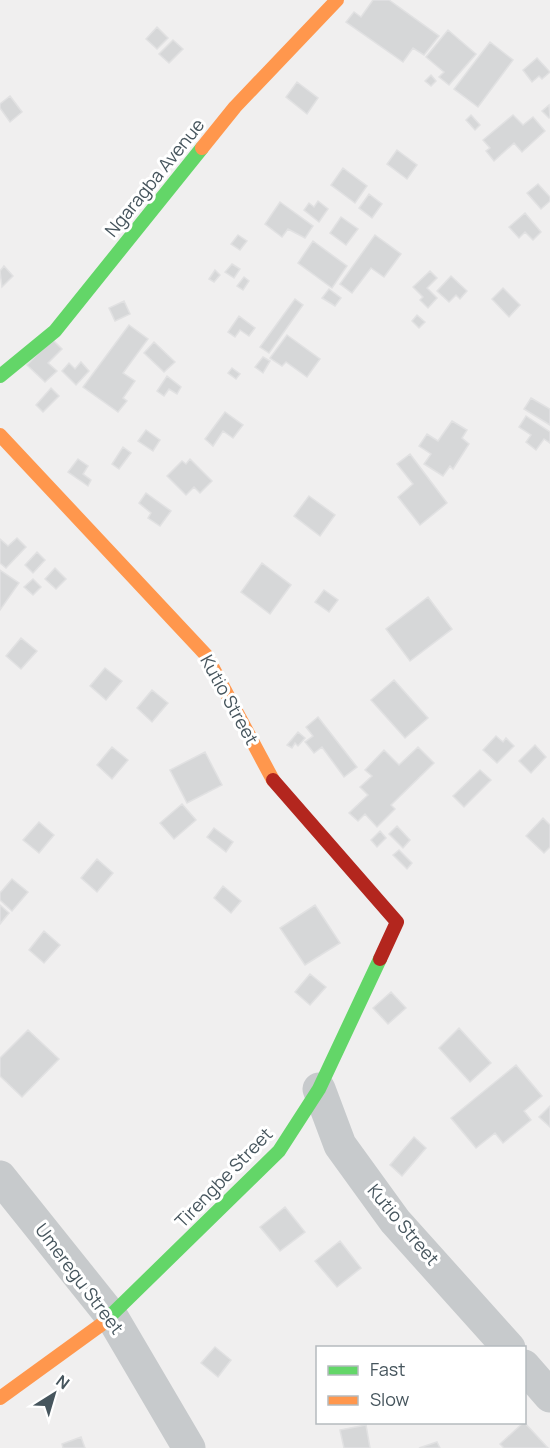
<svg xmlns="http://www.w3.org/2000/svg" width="550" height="1448" font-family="Manrope,sans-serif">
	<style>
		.building { fill: #d6d7d8; stroke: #e1e1e2; stroke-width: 1.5 }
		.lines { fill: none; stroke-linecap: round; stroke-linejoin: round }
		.street { stroke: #c7cacc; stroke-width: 33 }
		.fast { stroke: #63d668; stroke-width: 14 }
		.slow { stroke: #ff974d; stroke-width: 14 }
		.jam { stroke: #b3261e; stroke-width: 14 }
		.labels { text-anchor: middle; stroke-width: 6; stroke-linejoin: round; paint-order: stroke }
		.street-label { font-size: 18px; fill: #46555d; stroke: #fff }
	</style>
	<rect width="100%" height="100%" fill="#f0efef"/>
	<path class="building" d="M373,0H389L439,36L424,55L413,48L403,62L346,22L354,12L361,17Z
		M157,27L168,38L157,49L146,39Z
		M448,30L476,54L449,85L439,77L444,72L426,57Z
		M173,40L183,49L169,63L159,54Z
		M490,42L513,60L478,107L454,89Z
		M537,58L550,72L542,79L539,76L532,82L523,70Z
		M431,75L436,81L431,86L425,81Z
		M297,82L318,98L307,114L286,97Z
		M10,96L22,112L10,122L0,108V104Z
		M549,105L550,117L549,118L542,111Z
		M471,115L480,125L475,130L466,120Z
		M513,115L523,125L533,117L545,131L522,152L514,143L494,161L486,151L490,148L483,140Z
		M397,150L417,165L407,179L387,164Z
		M343,168L367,186L355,203L331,185Z
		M538,184L550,197V201L541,209L527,193Z
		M369,194L382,204L372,218L359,208Z
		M318,201L328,209L319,222L304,210L309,203L314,207Z
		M280,202L313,226L305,238L288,229L282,237L265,224Z
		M525,213L541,232L533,240L525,232L519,238L509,227Z
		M341,217L358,229L346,245L330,233Z
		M238,235L247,241L240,250L231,244Z
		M375,235L401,254L384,277L371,268L352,293L340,284Z
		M313,241L347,266L332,288L298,263Z
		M232,264L240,269L234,278L225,272Z
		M4,266L13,276L2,287L0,271Z
		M215,270L220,275L214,282L209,279Z
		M430,271L437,278L427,288L437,298L428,308L420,300L423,297L413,287Z
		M451,276L467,291L460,299L456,295L449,302L437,291Z
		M244,277L249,281L243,290L237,286Z
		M503,288L520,305L509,317L492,299Z
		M329,289L341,298L335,306L322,298Z
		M295,299L303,305L269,353L260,347Z
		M124,301L130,314L115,321L109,308Z
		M417,315L425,322L419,328L412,321Z
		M239,316L255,328L249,336L240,330L235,337L228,332Z
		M129,325L148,339L123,373L135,381L123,398L127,401L118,412L83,387Z
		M287,335L320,359L307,377L286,362L282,366L270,358Z
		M52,339L62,349L48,363L57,371L45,382L27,365Z
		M154,342L175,362L164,372L144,353Z
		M263,357L270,361L263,373L255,367Z
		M81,362L89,371L76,385L62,371L69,363L75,369Z
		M232,368L240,374L236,379L228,373Z
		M167,376L181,387L177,394L169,389L164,396L157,391Z
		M51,388L59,396L43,412L36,405Z
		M531,398L550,409V425L524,409Z
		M225,412L243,425L233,438L223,431L213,446L205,439Z
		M526,416L550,432V443L544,439L536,450L526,442L531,435L519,427Z
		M452,421L467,430L462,438L469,444L453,469L450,466L443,476L424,464L431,454L419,446L427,434L438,441Z
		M146,430L160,440L153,451L138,441Z
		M123,447L131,453L119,469L112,464Z
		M410,454L447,503L420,525L398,497L413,484L397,464Z
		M78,459L88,466L83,474L91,480L88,486L68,472Z
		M190,459L212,481L200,493L194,487L186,495L167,476L182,461L186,464Z
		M146,493L171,511L160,526L148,518L151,513L139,503Z
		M309,496L335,515L320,536L294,516Z
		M17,538L26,547L6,568L0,563V539L8,546Z
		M37,552L45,560L33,573L25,565Z
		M262,563L291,585L270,614L241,592Z
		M55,568L66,579L56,589L45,579Z
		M0,570L19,583L0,610Z
		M33,579L41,587L33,595L24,587Z
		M324,590L338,600L329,612L315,602Z
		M428,597L452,629L410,661L386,629Z
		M21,638L37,651L21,669L6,656Z
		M105,668L122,681L106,700L90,686Z
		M394,680L428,718L405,738L371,700Z
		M152,690L168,703L152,722L137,708Z
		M318,717L357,767L344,777L322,747L314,753L305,742L313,736L306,727Z
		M298,732L305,738L298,746L295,743L292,748L287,745Z
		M496,736L503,742L506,738L514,746L497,763L483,750Z
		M535,745L546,757L531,773L519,761Z
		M112,747L128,760L112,779L97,765Z
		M418,747L434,763L391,805L395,809L377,827L365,814L358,821L349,813L368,795L360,787L372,776L365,770L384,750L399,765Z
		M205,752L222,785L187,803L170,770Z
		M480,770L491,780L464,807L453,796Z
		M182,804L196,820L174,839L160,823Z
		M543,818L550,825V847L544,853L526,836Z
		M39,822L54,835L39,853L23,840Z
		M397,826L410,840L403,848L389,834Z
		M214,828L233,842L226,852L207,837Z
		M380,831L386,838L377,847L371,840Z
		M399,850L412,863L407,869L393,855Z
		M97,859L113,873L97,892L81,878Z
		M12,879L28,892L12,911L0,900V893Z
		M223,886L241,901L231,913L214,898Z
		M0,905L9,913L0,924Z
		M315,905L340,943L305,965L280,928Z
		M44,931L60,945L44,963L29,950Z
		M310,974L326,987L310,1005L295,992Z
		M391,992L406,1008L388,1024L373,1008Z
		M459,1028L491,1063L470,1082L439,1048Z
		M28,1030L59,1059L22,1097L0,1076V1058Z
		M516,1065L542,1096L524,1111L531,1120L503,1143L495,1133L476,1148L451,1118Z
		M550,1106V1127L539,1117Z
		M414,1137L426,1148L402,1176L390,1165Z
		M285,1207L305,1232L280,1251L260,1227Z
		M340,1241L361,1268L337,1287L315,1261Z
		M215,1347L231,1360L218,1377L201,1363Z
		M524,1422L548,1448H504L500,1444Z
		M366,1425L370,1448H344L340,1430Z
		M81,1437L85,1448H63L62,1444Z
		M437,1442L440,1448H419Z"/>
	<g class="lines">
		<path class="street" d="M319,1089L340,1145L395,1221L509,1348
			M0,1177L112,1317L189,1448
			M524,1366L550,1396"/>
		<path class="fast" d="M0,376L55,331L202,148
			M102,1324L279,1151L319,1089L380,959"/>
		<path class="slow" d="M202,148L235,107L337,0
			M0,435L206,655L273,780
			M0,1398L102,1324"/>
		<path class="jam" d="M273,780L397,922L380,959"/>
	</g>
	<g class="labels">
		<g class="street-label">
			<text transform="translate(155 178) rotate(-51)" y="6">Ngaragba Avenue</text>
			<text transform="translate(229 700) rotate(61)" y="6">Kutio Street</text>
			<text transform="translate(224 1178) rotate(-46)" y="6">Tirengbe Street</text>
			<text transform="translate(403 1225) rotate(50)" y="6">Kutio Street</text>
			<text transform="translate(79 1279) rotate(53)" y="6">Umeregu Street</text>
		</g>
	</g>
	<rect x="316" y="1346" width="210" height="78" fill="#ffffff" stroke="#b5bbbe" stroke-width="1.5"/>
	<rect x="328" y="1366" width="30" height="9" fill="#63d668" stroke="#b5bbbe" stroke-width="1.5"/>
	<text x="370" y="1376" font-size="18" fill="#46555d">Fast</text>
	<rect x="328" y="1396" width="30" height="9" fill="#ff974d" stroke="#b5bbbe" stroke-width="1.5"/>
	<text x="370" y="1406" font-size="18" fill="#46555d">Slow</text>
	<g transform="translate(54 1394) rotate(37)" stroke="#ffffff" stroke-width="4.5" paint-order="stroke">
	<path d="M0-4.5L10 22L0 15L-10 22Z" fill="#46555d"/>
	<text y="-9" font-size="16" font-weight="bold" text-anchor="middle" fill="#46555d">N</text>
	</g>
</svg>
